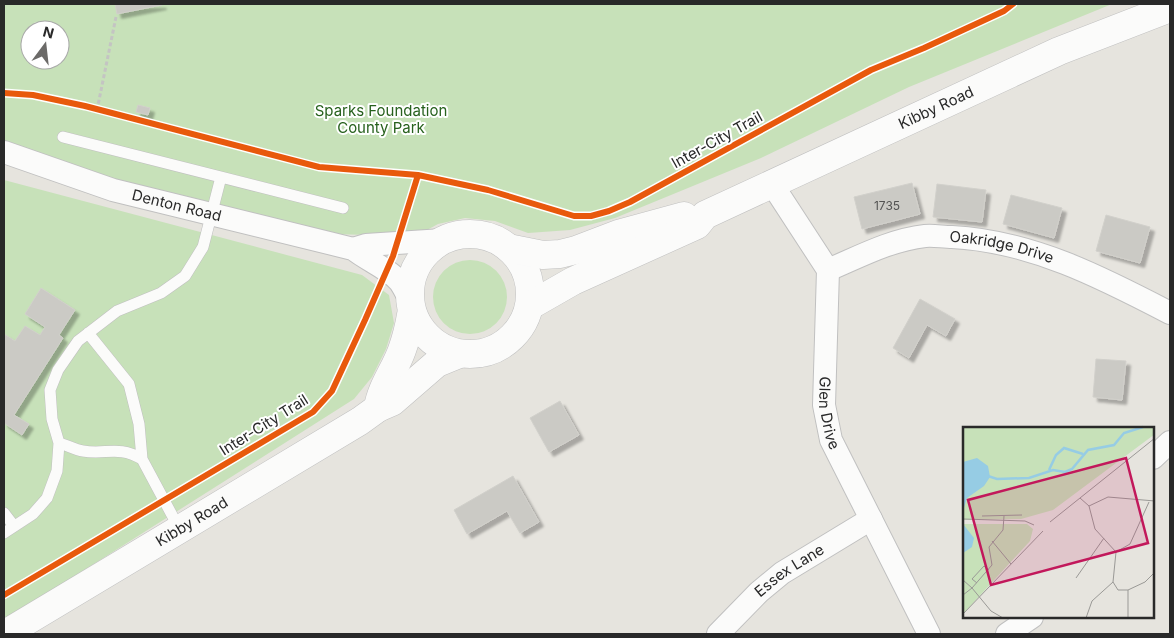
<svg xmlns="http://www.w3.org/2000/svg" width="1174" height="638" font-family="Inter,sans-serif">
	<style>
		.green { fill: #c7e1b9; fill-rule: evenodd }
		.building { fill: #cbcac5; stroke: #d1d0cb; filter: url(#shadow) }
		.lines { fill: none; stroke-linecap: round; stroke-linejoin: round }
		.service-casing { stroke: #c0c0c0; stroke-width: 12 }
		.minor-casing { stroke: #c0c0c0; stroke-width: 24 }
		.secondary-casing { stroke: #c0c0c0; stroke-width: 29 }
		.path { stroke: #c4c4c3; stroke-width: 3; stroke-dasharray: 4 2.5; stroke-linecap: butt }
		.service { stroke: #fbfbfa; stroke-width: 11 }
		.minor { stroke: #fbfbfa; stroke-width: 22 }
		.secondary { stroke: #fbfbfa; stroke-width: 28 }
		.cycleway-casing { stroke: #fff; stroke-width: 9 }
		.cycleway { stroke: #e8590c; stroke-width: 6 }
		.labels { text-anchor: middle; stroke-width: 4; stroke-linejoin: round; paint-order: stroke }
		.number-label { font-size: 12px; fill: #535352 }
		.street-label { font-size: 15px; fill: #292929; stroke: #fff }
		.park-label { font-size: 15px; fill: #27611d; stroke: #fff }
		.inset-river { fill: none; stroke: #96cce4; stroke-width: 2.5 }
		.inset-road { fill: none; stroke: #9a9996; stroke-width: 1 }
		.view { fill: #c2185b; fill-opacity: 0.15; stroke: #c2185b; stroke-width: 2.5 }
		.inset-edge { fill: none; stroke: #292929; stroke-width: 2.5 }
	</style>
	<defs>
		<filter id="shadow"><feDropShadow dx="4.5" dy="4.5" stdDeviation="1" flood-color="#0004"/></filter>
	</defs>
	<rect width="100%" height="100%" fill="#e6e4de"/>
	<path class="green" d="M4,4H1112L909,87L761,158L615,218L570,230L528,233L495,221L465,218L438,224L416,236L328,234L4,151ZM30,30H60V60H30Z
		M4,180L362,275L389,295L394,323L386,349L372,377L354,399L4,621Z
		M433 297a37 37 0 1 1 74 0a37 37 0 1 1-74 0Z"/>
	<path class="building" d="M115,4H162V5L117,14Z
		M138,105L150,108L148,115L136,112Z
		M912,183L920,214L862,229L854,197Z
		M937,184L986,190L982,222L933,217Z
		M1011,195L1062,208L1054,238L1003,224Z
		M1106,215L1150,227L1140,263L1096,251Z
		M41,288L75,310L59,335L63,338L14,415L29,424L22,435L4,423V334L15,341L25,326L40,335L45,327L25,314Z
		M920,299L955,319L946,336L927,325L909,358L893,348Z
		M1096,359L1126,361L1122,400L1093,397Z
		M560,401L579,435L549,452L530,418Z
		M513,476L539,522L520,533L507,511L467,534L454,510Z"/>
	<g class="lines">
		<g class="service-casing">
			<path id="service" d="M63,137L343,208
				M88,333L129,384L139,424L142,459L180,530
				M59,443C67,445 75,450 83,451C106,455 118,445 142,459
				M4,513L14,526
				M4,533L33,514L47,498L57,471L59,443L52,419L50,390L58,370L78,341L117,311L161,293L185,276L203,247L221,177"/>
		</g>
		<g class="minor-casing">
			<g id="minor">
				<path id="s1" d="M4,152L113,190L353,249C368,261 386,267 399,281C403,286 406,293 409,298"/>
				<path id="s2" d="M772,184L828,270L824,405L831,440L929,634"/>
				<path d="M353,249L366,245L443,240"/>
				<path id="s3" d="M828,270C859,257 890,240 925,236C933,235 943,237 952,237C1031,241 1101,277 1170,313"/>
				<path d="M1153,458L1170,442"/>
				<path id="s4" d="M718,634L759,592L782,573L871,519"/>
				<path d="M1007,634L1032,617"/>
			</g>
		</g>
		<g class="secondary-casing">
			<g id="secondary">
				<circle cx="470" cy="294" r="60"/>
				<path d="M513,249L543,255L560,254L576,250L618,234L684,216"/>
				<path id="s5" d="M531,305L573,281L697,225L705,215L1059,51L1170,8"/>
				<path d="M378,408C381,387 395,370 402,350C406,339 409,327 411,315"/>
				<path id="s6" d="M5,634L360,421L378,408L392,402L437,363L459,354"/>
			</g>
		</g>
		<path class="path" d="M97,110L116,17"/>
		<use href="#service" class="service"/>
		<use href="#minor" class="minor"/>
		<use href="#secondary" class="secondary"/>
		<g class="cycleway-casing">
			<path id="cycleway" d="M4,93L33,95L85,106L319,167L418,175L488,190L574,216H591L609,211L630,202L871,70L924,48L1004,11L1013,4
				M4,595L313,412L332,391L365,320L393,256L418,175"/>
		</g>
		<use href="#cycleway" class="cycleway"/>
	</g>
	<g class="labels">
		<g class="number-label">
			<text x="887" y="210">1735</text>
		</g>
		<g class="street-label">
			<text dy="5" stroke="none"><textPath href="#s5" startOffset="452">Kibby Road</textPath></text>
			<text transform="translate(717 140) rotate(-29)" y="5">Inter-City Trail</text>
			<text dy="5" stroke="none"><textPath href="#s1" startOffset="181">Denton Road</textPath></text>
			<text dy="5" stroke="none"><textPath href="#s3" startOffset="181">Oakridge Drive</textPath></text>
			<text dy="5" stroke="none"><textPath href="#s2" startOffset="246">Glen Drive</textPath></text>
			<text transform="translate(264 425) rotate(-32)" y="5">Inter-City Trail</text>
			<text dy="5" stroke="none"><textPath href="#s6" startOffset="218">Kibby Road</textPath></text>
			<text dy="5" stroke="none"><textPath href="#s4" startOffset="96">Essex Lane</textPath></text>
		</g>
		<g class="park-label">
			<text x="381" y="116">Sparks Foundation<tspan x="381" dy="17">County Park</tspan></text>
		</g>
	</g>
	<g transform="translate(963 427)">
		<rect width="191" height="191" fill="#e6e4de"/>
		<path d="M0,0H191L192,7L90,83L58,92L0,93ZM0,97H64L70,102L67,114L0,187Z" fill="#c7e1b9"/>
		<path d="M14,31L25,39L27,50L21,59L4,71L0,84V35ZM0,97L11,111L9,120L0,126Z" fill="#96cce4"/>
		<path class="inset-river" d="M86,43L93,28L101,21L120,27M25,49L34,52L66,51L90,43L102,45L109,42L125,23L151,18L161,6L180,0"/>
		<path class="inset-road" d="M117,71L126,79L132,102L153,125M126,79L145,70L192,74M19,89L59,88M0,92L62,94L71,98M87,95L192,11M29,114L48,137M153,125L167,117L186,75M113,151L141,111M0,153L9,161L0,168M150,155L155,163H165L182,155L192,145M14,156L9,152L21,139L26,143M165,163V191M0,187L80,104M40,191L28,184L9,161L29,138L26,120L40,103L41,89M123,191L129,174L150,155L153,125"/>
		<path class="view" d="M163,31L185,116L28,158L5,73Z"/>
		<rect width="191" height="191" class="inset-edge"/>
	</g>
	<rect width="1174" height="638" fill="none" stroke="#292929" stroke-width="10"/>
	<g transform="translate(45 45) rotate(15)"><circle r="24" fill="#ffffff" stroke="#a9a9a9"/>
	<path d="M0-4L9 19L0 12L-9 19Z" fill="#6b6a68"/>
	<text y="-8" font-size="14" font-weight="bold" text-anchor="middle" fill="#292929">N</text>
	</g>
</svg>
